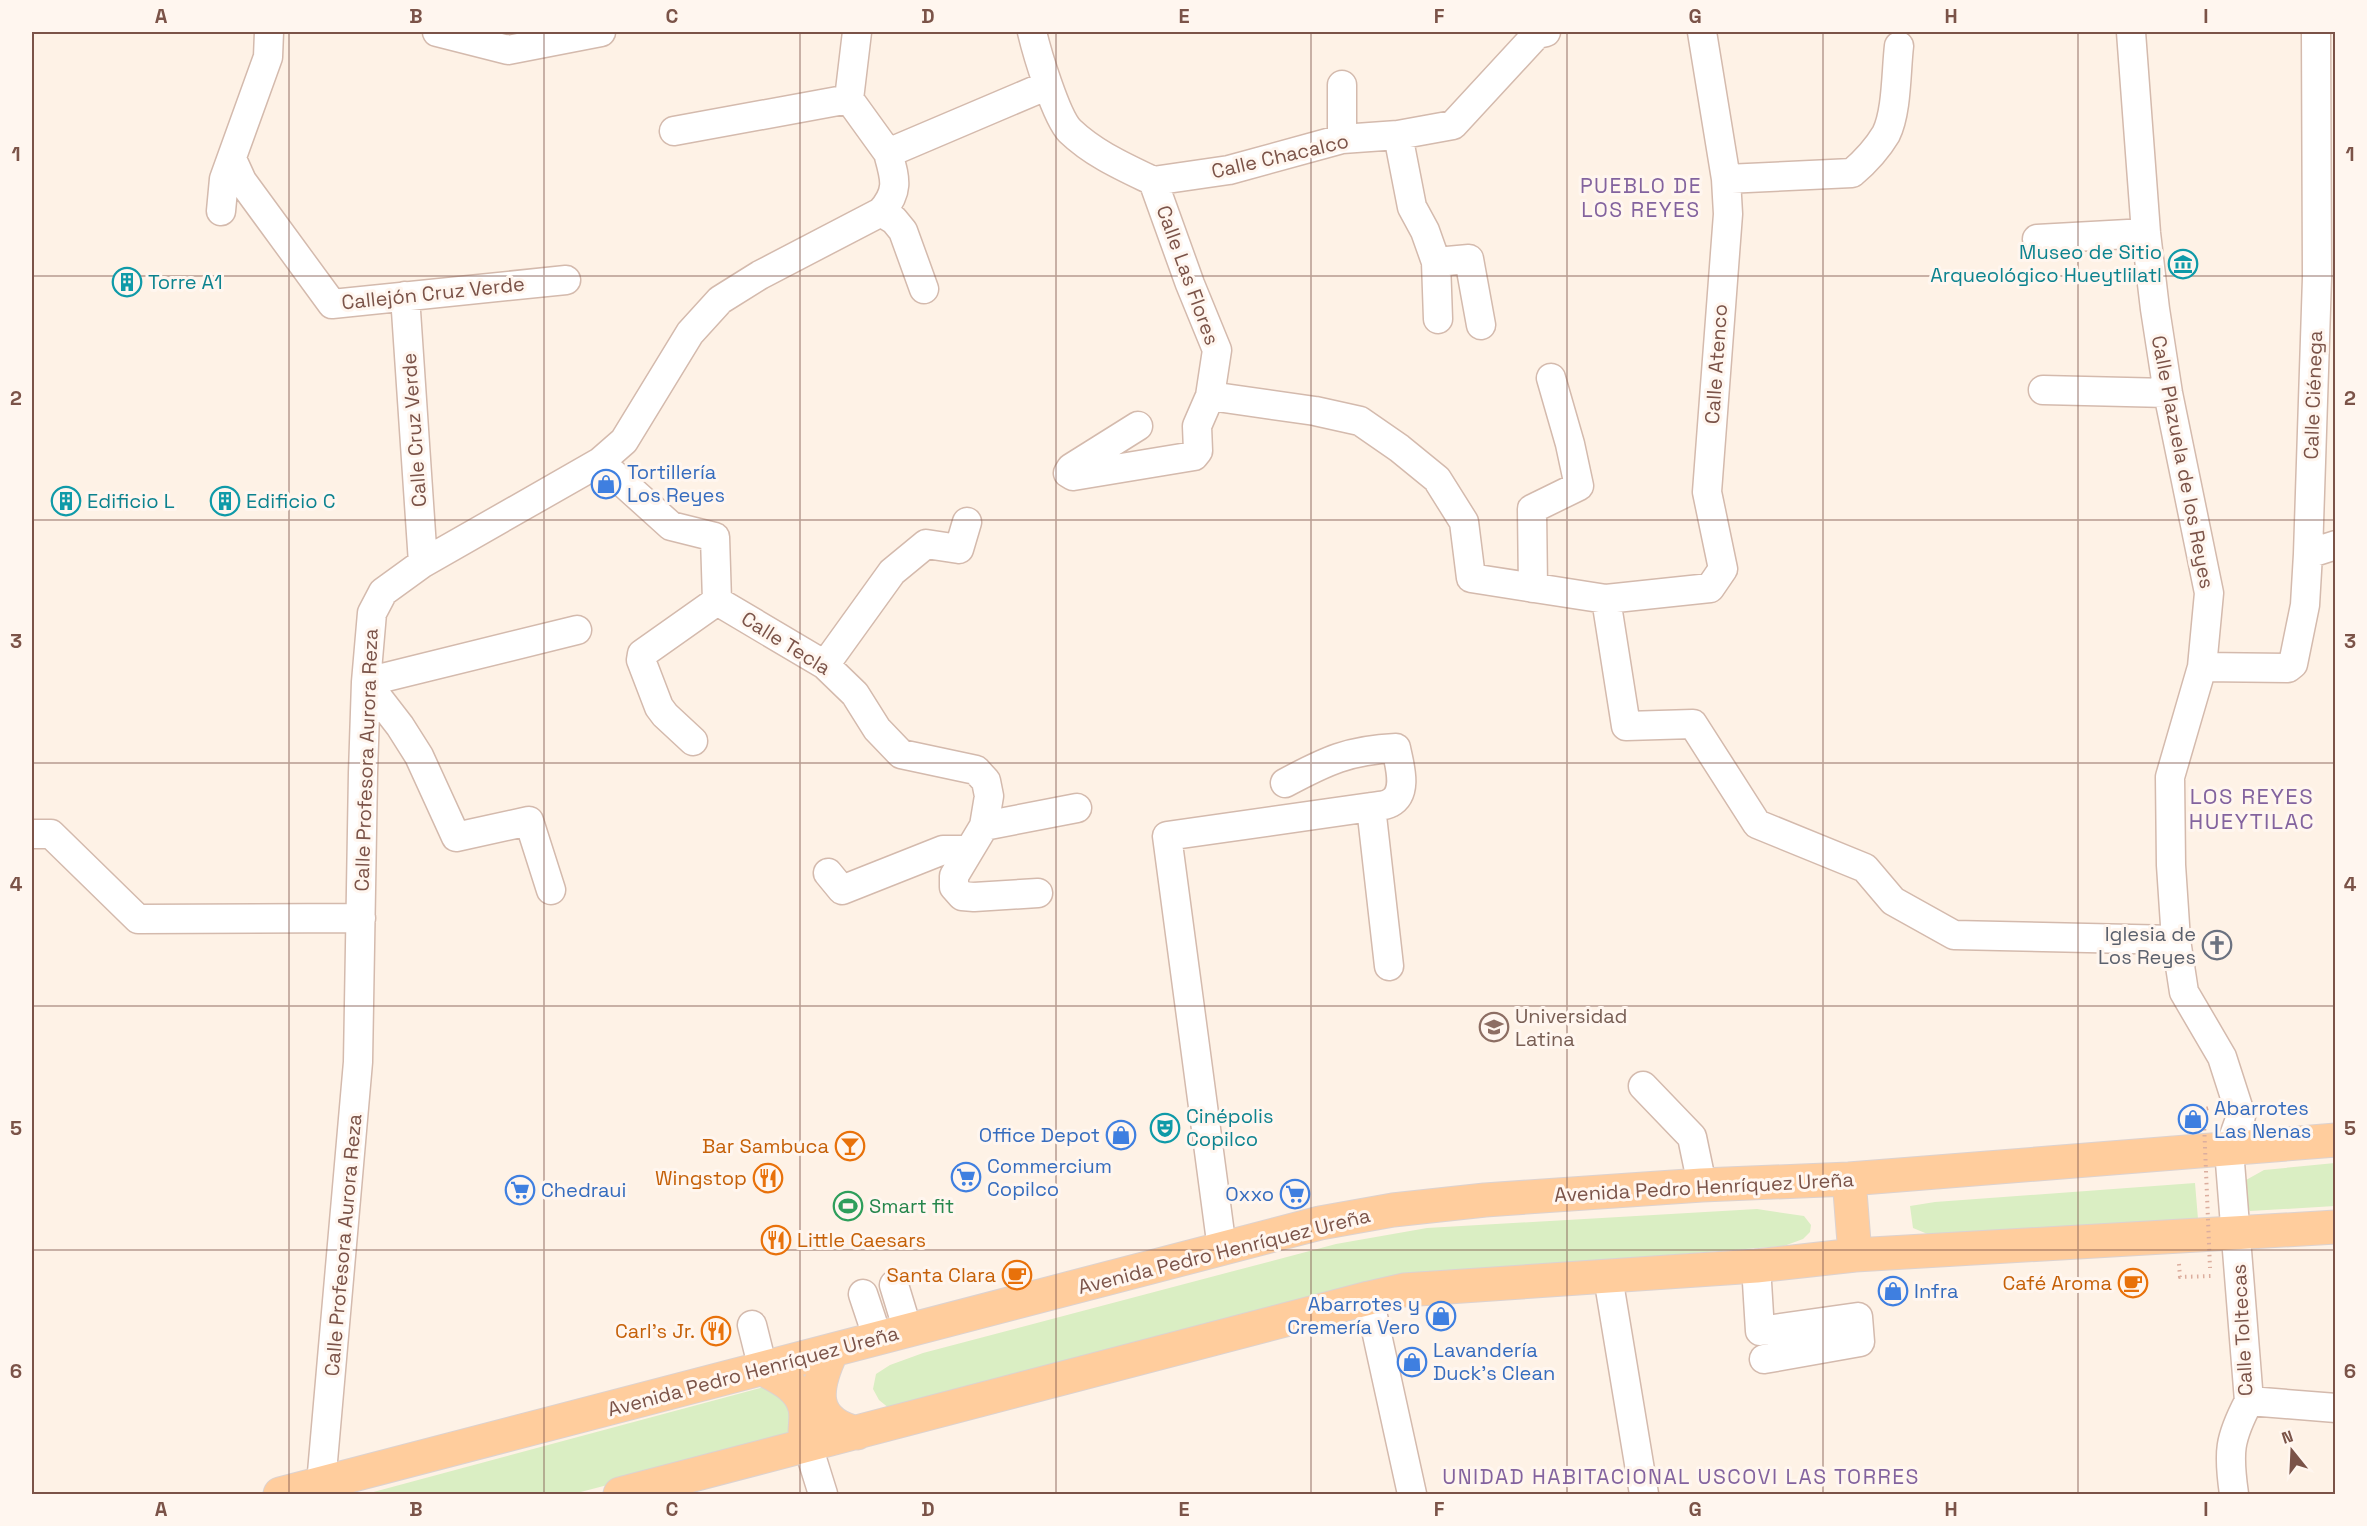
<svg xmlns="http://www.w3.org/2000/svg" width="2367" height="1526" font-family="'Space Grotesk',sans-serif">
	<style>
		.green { fill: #daeec3 }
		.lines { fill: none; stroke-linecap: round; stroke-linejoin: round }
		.minor-casing { stroke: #d4baad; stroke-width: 31 }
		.major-casing { stroke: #ddd2cf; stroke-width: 35 }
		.path { stroke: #dcae9e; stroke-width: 4; stroke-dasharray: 1.5 4.5; stroke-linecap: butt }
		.minor { stroke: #fff; stroke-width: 28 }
		.major { stroke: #ffcd9d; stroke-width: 33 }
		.path-bridge { stroke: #dcae9e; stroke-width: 4; stroke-dasharray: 1.5 4.5; stroke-linecap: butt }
		.grid { fill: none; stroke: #7b5348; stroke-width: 1.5; stroke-opacity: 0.55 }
		.labels { text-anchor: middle; stroke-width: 6; stroke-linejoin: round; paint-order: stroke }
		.street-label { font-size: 20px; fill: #7b5348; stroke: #fff6ef }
		.culture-label { font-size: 20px; fill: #0d838f; stroke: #fff6ef; text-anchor: start }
		.shop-label { font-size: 20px; fill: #366cbe; stroke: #fff6ef; text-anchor: start }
		.worship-label { font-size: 20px; fill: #5b616d; stroke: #fff6ef; text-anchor: end }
		.education-label { font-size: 20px; fill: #785e54; stroke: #fff6ef; text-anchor: start }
		.food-label { font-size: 20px; fill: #c56008; stroke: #fff6ef; text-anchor: end }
		.leisure-label { font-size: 20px; fill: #27864d; stroke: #fff6ef; text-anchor: start }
		.neighbourhood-label { font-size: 21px; letter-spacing: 1.5px; fill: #83639e; stroke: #fff6ef }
		.quarter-label { font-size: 22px; letter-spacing: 1.5px; fill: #83639e; stroke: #fff6ef }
		.neatline { fill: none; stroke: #7b5348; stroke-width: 2 }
		.grid-label { font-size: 20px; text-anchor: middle; font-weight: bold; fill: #7b5348 }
	</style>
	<rect width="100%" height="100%" fill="#fef2e6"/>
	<path class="green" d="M2335,1163V1206L2250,1211L2243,1200L2246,1180L2264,1170Z
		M2195,1183L2198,1219L1947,1242L1913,1228L1910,1206L1935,1202Z
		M1757,1209L1804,1216L1811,1225L1810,1232L1803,1239L1784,1246L1404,1276L890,1409L879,1400L873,1389L876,1374L890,1365L923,1353L1336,1244L1427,1228Z
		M768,1386L780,1388L795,1414L788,1438L573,1494H366Z"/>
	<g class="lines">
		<g class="minor-casing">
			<path id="minor" d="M437,32L508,50L601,32
				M857,32L849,99L888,153
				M1032,32C1037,53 1056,117 1070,131C1094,154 1124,167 1153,181L1190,284L1217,350L1210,396L1315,411L1360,421L1399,448L1437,479L1464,522L1471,578L1606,599L1626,726L1693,724L1757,824L1865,868L1893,901L1954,935L2176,940
				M2131,32L2146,233L2155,309L2168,393L2209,593L2202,667L2170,777L2171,865L2176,940L2184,992L2222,1057L2241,1116L2229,1150L2249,1401C2229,1439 2228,1452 2234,1494
				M1342,85V139
				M674,131L849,99
				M1398,135L1412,207L1425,231L1436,262L1438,319
				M232,159L242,181L332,304L566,280
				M1726,179L1852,173C1865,162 1877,149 1886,134C1897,112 1896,71 1899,46
				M1153,181L1229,170L1342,139L1398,135L1453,125L1537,34L1546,32
				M221,211L224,179L268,57L269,32
				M881,212L894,220L903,231L924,289
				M2037,239L2146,233
				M1436,262L1469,259L1481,325
				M405,296L423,563
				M2043,390L2168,393
				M1138,426L1071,468L1068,473L1073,476L1194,456L1198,451L1197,426L1210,396
				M600,462L671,526L715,537L717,601L825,665L855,694L877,729L901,754L976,770L986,781L989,796L984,826L954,876V887L962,896L974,897L1038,893
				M2308,554L2336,545
				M1533,588L1532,509L1579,486L1570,444L1551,378
				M1606,599L1710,588L1723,569L1707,492L1728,214L1726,179L1702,32
				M825,665L892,572L926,544L959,549L967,522
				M2202,667L2288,668L2293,664L2305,605L2308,554L2317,278L2316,32
				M693,741L665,715L659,707L641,660L642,654L717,601
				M1285,783C1326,761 1349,750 1396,748C1399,764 1409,793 1390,803C1385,806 1377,806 1371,807
				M984,826L1077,808
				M32,834H51L138,919L361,918
				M828,873L842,890L943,850H969
				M551,890L529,821L456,837L419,756L400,726L366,682L577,630
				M1643,1086L1692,1137L1702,1185
				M1222,1249L1167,836L1371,807L1389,966
				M1756,1266L1760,1331L1858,1317L1860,1342L1764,1359
				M1608,1277L1644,1494
				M894,1285L908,1331
				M863,1294L878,1339
				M1369,1298L1412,1494
				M752,1325L763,1369
				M2249,1401L2336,1408
				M808,1446L823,1494
				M321,1484L358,1062L363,773L366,682L372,613L383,592L423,563L600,462L624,441L690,333L720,300L760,275L881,212C900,191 895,178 888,153L1048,85"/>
		</g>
		<g class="major-casing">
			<path id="major" d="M1849,1179L1855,1255
				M832,1351C815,1387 808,1421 857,1433
				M763,1369C780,1378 800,1387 805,1408C807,1416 805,1425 805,1433
				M280,1494L1320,1223L1393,1210L1485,1200L1702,1185L1849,1179L2336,1140
				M620,1494L1369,1298L1404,1290L1756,1266L1855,1255L2336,1227"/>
		</g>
		<path class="path" d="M2204,1123L2202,1110L2212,1107
			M2179,1264L2180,1277L2211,1276V1274"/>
		<use href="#minor" class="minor"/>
		<use href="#major" class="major"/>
		<path class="path-bridge" d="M2204,1123L2210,1268"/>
	</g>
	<path class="grid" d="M289,32V1494M544,32V1494M800,32V1494M1056,32V1494M1311,32V1494M1567,32V1494M1823,32V1494M2078,32V1494M32,276H2336M32,520H2336M32,763H2336M32,1006H2336M32,1250H2336"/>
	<defs>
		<g id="museum-ring" transform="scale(1.5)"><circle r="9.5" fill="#fff6ef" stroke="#0f9aa8" stroke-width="1.5"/><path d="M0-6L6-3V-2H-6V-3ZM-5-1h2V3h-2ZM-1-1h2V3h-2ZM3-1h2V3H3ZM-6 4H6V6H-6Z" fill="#0f9aa8"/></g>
		<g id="building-ring" transform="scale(1.5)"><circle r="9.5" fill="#fff6ef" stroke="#0f9aa8" stroke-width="1.5"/><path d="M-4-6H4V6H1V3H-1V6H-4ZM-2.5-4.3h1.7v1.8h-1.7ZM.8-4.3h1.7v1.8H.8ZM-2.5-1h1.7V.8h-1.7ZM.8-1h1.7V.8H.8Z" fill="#0f9aa8"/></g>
		<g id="shop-ring" transform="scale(1.5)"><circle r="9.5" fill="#fff6ef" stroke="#3f7fe0" stroke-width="1.5"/><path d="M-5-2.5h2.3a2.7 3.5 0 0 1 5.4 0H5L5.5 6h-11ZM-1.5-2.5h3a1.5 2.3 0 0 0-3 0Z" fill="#3f7fe0"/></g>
		<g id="church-ring" transform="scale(1.5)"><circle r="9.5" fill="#fff6ef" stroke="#6b7280" stroke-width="1.5"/><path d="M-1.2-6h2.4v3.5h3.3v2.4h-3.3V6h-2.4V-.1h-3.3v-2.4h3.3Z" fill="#6b7280"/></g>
		<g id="university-ring" transform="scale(1.5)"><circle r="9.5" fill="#fff6ef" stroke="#8d6e63" stroke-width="1.5"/><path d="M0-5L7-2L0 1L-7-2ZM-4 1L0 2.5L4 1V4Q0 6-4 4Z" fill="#8d6e63"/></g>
		<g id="theatre-ring" transform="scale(1.5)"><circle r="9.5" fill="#fff6ef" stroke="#0f9aa8" stroke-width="1.5"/><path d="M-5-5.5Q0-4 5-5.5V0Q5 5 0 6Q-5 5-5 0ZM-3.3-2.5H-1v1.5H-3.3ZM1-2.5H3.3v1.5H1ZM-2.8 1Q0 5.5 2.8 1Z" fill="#0f9aa8"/></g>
		<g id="bar-ring" transform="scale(1.5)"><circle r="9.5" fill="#fff6ef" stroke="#e8710a" stroke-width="1.5"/><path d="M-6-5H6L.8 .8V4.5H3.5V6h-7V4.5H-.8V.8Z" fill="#e8710a"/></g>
		<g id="supermarket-ring" transform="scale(1.5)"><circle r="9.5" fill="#fff6ef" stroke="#3f7fe0" stroke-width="1.5"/><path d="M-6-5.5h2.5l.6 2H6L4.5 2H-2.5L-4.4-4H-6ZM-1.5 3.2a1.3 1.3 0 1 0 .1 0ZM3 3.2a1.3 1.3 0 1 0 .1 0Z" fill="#3f7fe0"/></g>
		<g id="restaurant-ring" transform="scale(1.5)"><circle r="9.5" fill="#fff6ef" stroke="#e8710a" stroke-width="1.5"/><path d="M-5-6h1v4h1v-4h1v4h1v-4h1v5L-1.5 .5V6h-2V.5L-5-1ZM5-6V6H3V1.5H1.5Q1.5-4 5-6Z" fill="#e8710a"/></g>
		<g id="stadium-ring" transform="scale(1.5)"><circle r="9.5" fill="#fff6ef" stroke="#2e9e5b" stroke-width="1.5"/><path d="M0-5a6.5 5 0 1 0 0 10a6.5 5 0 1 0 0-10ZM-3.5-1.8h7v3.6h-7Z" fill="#2e9e5b"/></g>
		<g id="cafe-ring" transform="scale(1.5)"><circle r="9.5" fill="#fff6ef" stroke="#e8710a" stroke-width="1.5"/><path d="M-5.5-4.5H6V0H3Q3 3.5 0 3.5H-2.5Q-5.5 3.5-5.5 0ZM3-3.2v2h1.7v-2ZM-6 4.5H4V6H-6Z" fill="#e8710a"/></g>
	</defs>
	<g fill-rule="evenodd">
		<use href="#museum-ring" x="2183" y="264"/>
		<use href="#building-ring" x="127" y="282"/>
		<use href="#shop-ring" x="606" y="484"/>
		<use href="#building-ring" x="66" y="501"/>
		<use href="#building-ring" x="225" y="501"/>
		<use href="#church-ring" x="2217" y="945"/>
		<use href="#university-ring" x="1494" y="1027"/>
		<use href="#shop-ring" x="2193" y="1119"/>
		<use href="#theatre-ring" x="1165" y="1128"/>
		<use href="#shop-ring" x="1121" y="1135"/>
		<use href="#bar-ring" x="850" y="1146"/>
		<use href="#supermarket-ring" x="966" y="1177"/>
		<use href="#restaurant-ring" x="768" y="1178"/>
		<use href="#supermarket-ring" x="520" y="1190"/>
		<use href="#supermarket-ring" x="1295" y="1194"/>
		<use href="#stadium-ring" x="848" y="1206"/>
		<use href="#restaurant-ring" x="776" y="1240"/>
		<use href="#cafe-ring" x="1017" y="1275"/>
		<use href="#cafe-ring" x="2133" y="1283"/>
		<use href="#shop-ring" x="1893" y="1291"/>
		<use href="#shop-ring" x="1441" y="1316"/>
		<use href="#restaurant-ring" x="716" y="1331"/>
		<use href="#shop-ring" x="1412" y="1362"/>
	</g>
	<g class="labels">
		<g class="street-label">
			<text transform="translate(1280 156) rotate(-13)" y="7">Calle Chacalco</text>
			<text transform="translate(1188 275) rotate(70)" y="7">Calle Las Flores</text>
			<text transform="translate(433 293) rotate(-6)" y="7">Callejón Cruz Verde</text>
			<text transform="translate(1716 364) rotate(-86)" y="7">Calle Atenco</text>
			<text transform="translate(2313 395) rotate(-88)" y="7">Calle Ciénega</text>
			<text transform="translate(414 430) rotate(-94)" y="7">Calle Cruz Verde</text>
			<text transform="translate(2183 462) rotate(79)" y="7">Calle Plazuela de los Reyes</text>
			<text transform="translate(786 643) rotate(32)" y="7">Calle Tecla</text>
			<text transform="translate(366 760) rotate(-88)" y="7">Calle Profesora Aurora Reza</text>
			<text transform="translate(1704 1187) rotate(-3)" y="7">Avenida Pedro Henríquez Ureña</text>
			<text transform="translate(343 1245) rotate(-85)" y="7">Calle Profesora Aurora Reza</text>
			<text transform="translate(1224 1251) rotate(-14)" y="7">Avenida Pedro Henríquez Ureña</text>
			<text transform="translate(2242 1330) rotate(-93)" y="7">Calle Toltecas</text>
			<text transform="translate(753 1371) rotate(-15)" y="7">Avenida Pedro Henríquez Ureña</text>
		</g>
		<g class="culture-label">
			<text x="2162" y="259" text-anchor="end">Museo de Sitio<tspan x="2162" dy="23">Arqueológico Hueytlilatl</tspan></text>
			<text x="148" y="289">Torre A1</text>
			<text x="87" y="508">Edificio L</text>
			<text x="246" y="508">Edificio C</text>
			<text x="1186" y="1123">Cinépolis<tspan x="1186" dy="23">Copilco</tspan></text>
		</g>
		<g class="shop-label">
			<text x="627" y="479">Tortillería<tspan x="627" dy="23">Los Reyes</tspan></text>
			<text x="2214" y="1115">Abarrotes<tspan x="2214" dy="23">Las Nenas</tspan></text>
			<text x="1100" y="1142" text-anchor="end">Office Depot</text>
			<text x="987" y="1173">Commercium<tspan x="987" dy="23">Copilco</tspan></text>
			<text x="541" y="1197">Chedraui</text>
			<text x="1274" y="1201" text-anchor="end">Oxxo</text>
			<text x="1914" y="1298">Infra</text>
			<text x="1420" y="1311" text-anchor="end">Abarrotes y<tspan x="1420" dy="23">Cremería Vero</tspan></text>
			<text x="1433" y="1357">Lavandería<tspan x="1433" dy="23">Duck's Clean</tspan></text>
		</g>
		<g class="worship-label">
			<text x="2196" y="941">Iglesia de<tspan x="2196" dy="23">Los Reyes</tspan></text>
		</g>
		<g class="education-label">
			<text x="1515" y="1023">Universidad<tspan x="1515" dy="23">Latina</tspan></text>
		</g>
		<g class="food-label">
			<text x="829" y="1153">Bar Sambuca</text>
			<text x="747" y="1185">Wingstop</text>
			<text x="797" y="1247" text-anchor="start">Little Caesars</text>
			<text x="996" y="1282">Santa Clara</text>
			<text x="2112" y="1290">Café Aroma</text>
			<text x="695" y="1338">Carl's Jr.</text>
		</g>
		<g class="leisure-label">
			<text x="869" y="1213">Smart fit</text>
		</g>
		<g class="neighbourhood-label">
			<text x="1641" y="193">PUEBLO DE<tspan x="1641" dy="24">LOS REYES</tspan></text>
			<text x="1681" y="1484">UNIDAD HABITACIONAL USCOVI LAS TORRES</text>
		</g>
		<g class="quarter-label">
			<text x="2252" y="804">LOS REYES<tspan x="2252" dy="25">HUEYTILAC</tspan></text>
		</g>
	</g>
	<rect width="2367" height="1526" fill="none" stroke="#fff6ef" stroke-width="66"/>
	<g transform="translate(2292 1451) rotate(342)" stroke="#fff6ef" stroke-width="4.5" paint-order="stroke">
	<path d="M0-4.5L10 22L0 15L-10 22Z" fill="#7b5348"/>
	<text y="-9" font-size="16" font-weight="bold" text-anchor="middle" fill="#7b5348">N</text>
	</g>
	<rect x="33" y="33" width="2301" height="1460" class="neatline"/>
	<g class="grid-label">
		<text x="161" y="23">A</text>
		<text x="416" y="23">B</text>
		<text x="672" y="23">C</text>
		<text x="928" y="23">D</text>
		<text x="1184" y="23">E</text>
		<text x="1439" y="23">F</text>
		<text x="1695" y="23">G</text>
		<text x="1951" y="23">H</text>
		<text x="2206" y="23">I</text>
		<text x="16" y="161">1</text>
		<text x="2350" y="161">1</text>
		<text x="16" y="405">2</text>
		<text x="2350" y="405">2</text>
		<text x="16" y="648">3</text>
		<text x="2350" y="648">3</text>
		<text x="16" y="891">4</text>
		<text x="2350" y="891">4</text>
		<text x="16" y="1135">5</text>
		<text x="2350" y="1135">5</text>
		<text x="16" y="1378">6</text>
		<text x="2350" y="1378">6</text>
		<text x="161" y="1516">A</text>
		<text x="416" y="1516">B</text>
		<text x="672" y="1516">C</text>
		<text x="928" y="1516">D</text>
		<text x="1184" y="1516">E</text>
		<text x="1439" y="1516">F</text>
		<text x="1695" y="1516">G</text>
		<text x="1951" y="1516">H</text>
		<text x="2206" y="1516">I</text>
	</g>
</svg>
